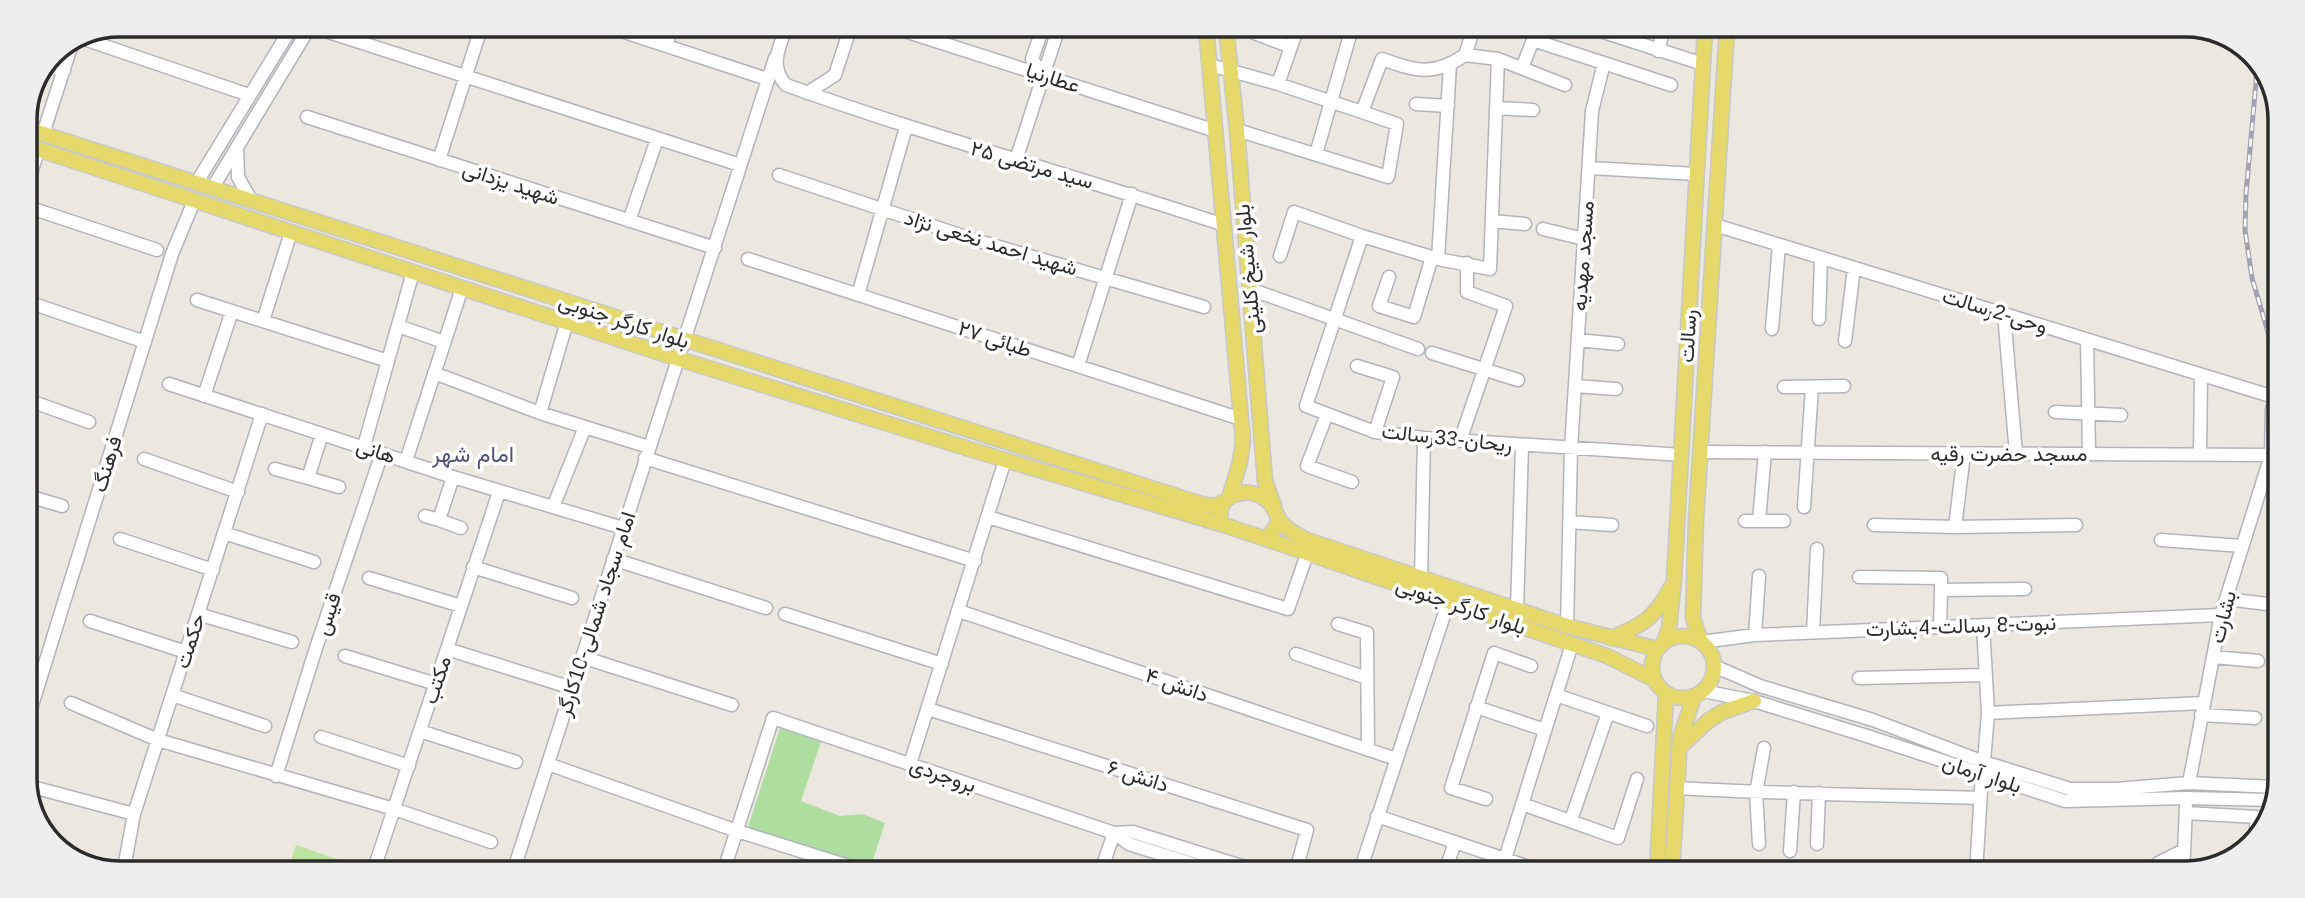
<svg xmlns="http://www.w3.org/2000/svg" width="2305" height="898" font-family="Helvetica,Vazirmatn,sans-serif">
	<style>
		.green { fill: #addea0 }
		.pitch { fill: #bce49d }
		.lines { fill: none; stroke-linecap: round; stroke-linejoin: round }
		.minor-casing { stroke: #b2b3be; stroke-width: 15 }
		.major-casing { stroke: #c8c8c8; stroke-width: 17 }
		.minor { stroke: #fff; stroke-width: 12 }
		.major { stroke: #e5d96b; stroke-width: 14 }
		.rail-casing { stroke: #a2a2b4; stroke-width: 5 }
		.rail { stroke: #fff; stroke-width: 2.5; stroke-dasharray: 8; stroke-linecap: butt }
		.labels { text-anchor: middle; stroke-width: 7; stroke-linejoin: round; paint-order: stroke }
		.street-label { font-size: 21px; fill: #2b2b2b; stroke: #fff }
		.neighbourhood-label { font-size: 23px; fill: #4f5179; stroke: #fff }
		.rim { fill: none; stroke: #2b2b2b; stroke-width: 3.5 }
	</style>
	<rect width="100%" height="100%" fill="#ece8df"/>
	<path class="green" d="M780,728L821,742L801,801L840,816L863,814L885,823L870,869L748,827Z"/>
	<path class="pitch" d="M296,845L348,863L346,869H288Z"/>
	<g class="lines">
		<g class="minor-casing">
			<path id="minor" d="M310,26L740,165
				M787,26C779,47 769,66 786,85C930,137 1078,176 1224,225
				M889,26L1216,131
				M609,27L767,79
				M1043,27L1032,59L1043,75
				M1188,27L1207,33
				M1591,28L1703,64
				M1254,33L1291,47
				M84,39L249,95
				M666,45L673,26
				M1658,51L1664,28
				M1465,55L1474,28
				M47,65L64,71
				M1210,65L1278,84L1362,112L1382,59C1416,71 1433,77 1465,55L1498,59L1565,85
				M1522,68L1533,40L1671,85
				M1278,84L1298,27
				M807,93L835,75L848,35L846,26
				M1416,104L1448,106
				M1496,108L1533,110
				M307,117L715,248
				M1237,130L1388,177L1397,124L1362,112
				M43,134L72,44
				M237,148L238,177L251,200
				M1316,154L1352,28
				M439,160L482,25
				M1016,160L1059,27
				M1589,168L1697,174
				M779,175L972,239L1204,307
				M197,182L293,25
				M213,187L311,25
				M25,190L39,149
				M25,206L157,250
				M629,221L657,139
				M1492,221L1525,224
				M1715,225L2274,397
				M1543,229L1584,239
				M1362,236L1438,259L1490,269L1498,59
				M1280,256L1294,212L1362,236L1306,406L1375,432L1424,438L1682,455
				M748,259L1241,419
				M1438,259L1450,65
				M1389,277L1379,306L1414,317L1432,257
				M1250,289L1418,349
				M858,295L906,127
				M197,300L388,361
				M25,301L145,342
				M2004,314L2016,454
				M1819,319L1821,258
				M263,321L291,232
				M398,326L444,342
				M1772,329L1779,245
				M1578,340L1618,344
				M2087,340L2089,454
				M1845,341L1854,268
				M1432,353L1518,380
				M1078,366L1132,194
				M1357,366L1393,377L1375,432
				M434,373L540,413L649,447
				M169,384L453,477L623,528
				M1575,386L1616,389
				M1784,387L1844,386
				M204,396L232,311
				M25,399L89,422
				M2055,412L2121,415
				M540,413L567,322
				M1327,414L1307,466L1352,482
				M322,434L308,478L339,487
				M1460,441L1506,306L1467,292V263
				M364,446L413,272
				M1702,452L2271,455L2272,409
				M2200,455L2201,375
				M645,458L975,561
				M144,459L238,492
				M406,461L462,288
				M275,469L308,478
				M25,495L62,506
				M553,507L585,427
				M1804,507L1812,387
				M425,516L439,520L453,477
				M988,517L1288,609L1307,554
				M439,520L461,528
				M1745,521H1784
				M1759,521L1765,452
				M1569,522L1612,525
				M1874,525L1955,527L1964,454
				M1955,527L2076,525
				M224,533L314,562
				M120,539L213,570
				M2161,540L2242,546
				M613,559L766,608
				M473,567L572,598
				M1859,577L1941,578V590
				M369,578L461,606
				M1421,579L1424,438
				M2227,599L2275,605
				M1517,610L1522,446
				M959,611L1396,759
				M198,614L292,642
				M785,614L942,664
				M90,621L186,652
				M1338,624L1367,633L1368,750
				M1983,625L1988,713L1984,762
				M1567,626L1571,449L1584,239L1592,111L1604,63
				M1940,627L1941,590L2025,589
				M1813,632L1817,549
				M1755,635L1759,576
				M1701,642L1755,635L2221,615
				M447,649L572,688
				M1296,654L1367,678
				M345,656L436,684
				M582,657L732,705
				M2213,657L2258,661
				M1714,666L1760,686L1873,720L1984,762L2070,789H2116L2189,783L2275,787
				M1859,678L1986,675
				M1703,691L1754,701L1867,736L2065,801L2186,798L2275,800
				M172,695L265,726
				M1556,695L1647,726
				M71,703L158,740L394,809L491,842
				M1476,707L1545,730
				M928,709L1307,830L1296,871
				M1988,713L2203,703
				M2201,715L2255,718
				M25,728L172,254L194,201
				M420,731L516,762
				M321,737L409,766
				M548,764L737,831L861,870
				M910,764L1005,460
				M276,776L316,648L382,453
				M2189,783L2221,615L2271,455
				M25,785L134,814
				M1677,788C1778,794 1879,795 1980,798
				M1486,799L1451,788L1494,653L1531,666
				M1522,804L1618,838L1637,779
				M2186,813L2257,817L2255,838
				M1377,816L1544,872
				M1571,820L1608,713
				M1114,833L1133,832L1257,871
				M1759,844L1756,793L1764,748
				M1817,844L1819,793
				M1790,851L1794,792
				M1505,859L1572,644
				M124,868L134,814L262,414
				M374,869L499,492
				M514,869L775,58
				M724,870L773,718L1114,833L1129,844L1215,871
				M1101,871L1114,833
				M1360,871L1449,600
				M1445,872L1455,842
				M1858,873L1976,870
				M1976,873L1982,774
				M2148,873L2158,863L2184,850
				M2183,873L2186,807"/>
		</g>
		<g class="major-casing">
			<path id="major" d="M1206,27L1243,441L1240,462L1229,498
				M1226,27L1237,130L1265,481L1274,506
				M25,128C419,253 811,381 1205,505L1215,506L1223,502
				M25,145L679,359L1005,460L1221,524
				M1278,519L1276,527L1266,539L1221,524C1219,512 1220,502 1232,496C1246,489 1263,493 1272,506C1276,511 1277,516 1280,521C1287,530 1297,535 1307,540L1567,626L1657,649
				M1266,539L1607,656L1653,679
				M1652 667a31 31 0 1 1 62 0a31 31 0 1 1-62 0Z
				M1611,638C1643,625 1654,619 1671,587
				M1664,642L1669,628L1674,580L1705,28
				M1701,642L1693,618L1696,520L1727,28
				M1679,748L1708,721L1722,712L1754,701
				M1657,872L1666,694
				M1672,872L1680,739L1694,696"/>
		</g>
		<use href="#minor" class="minor"/>
		<use href="#major" class="major"/>
		<g class="rail-casing">
			<path id="rail" d="M2258,59L2246,194L2245,230L2252,278L2278,366"/>
		</g>
		<use href="#rail" class="rail"/>
	</g>
	<g class="labels">
		<g class="street-label">
			<text transform="translate(1053 78) rotate(18)" y="7">عطارنیا</text>
			<text transform="translate(1032 165) rotate(16)" y="7">۲۵ سید مرتضی</text>
			<text transform="translate(511 183) rotate(18)" y="7">شهید یزدانی</text>
			<text transform="translate(991 243) rotate(17)" y="7">شهید احمد نخعی نژاد</text>
			<text transform="translate(1583 256) rotate(-86)" y="7">مسجد مهدیه</text>
			<text transform="translate(1248 269) rotate(-95)" y="7">بلوار شیخ کلینی</text>
			<text transform="translate(1995 311) rotate(17)" y="7">وحی-2رسالت</text>
			<text transform="translate(624 321) rotate(18)" y="7">بلوار کارگر جنوبی</text>
			<text transform="translate(1688 336) rotate(-87)" y="7">رسالت</text>
			<text transform="translate(995 339) rotate(18)" y="7">طبائی ۲۷</text>
			<text transform="translate(1447 438) rotate(6)" y="7">ریحان-33رسالت</text>
			<text transform="translate(376 451) rotate(18)" y="7">هانی</text>
			<text x="2009" y="461">مسجد حضرت رقیه</text>
			<text transform="translate(107 464) rotate(-73)" y="7">فرهنگ</text>
			<text transform="translate(1461 606) rotate(19)" y="7">بلوار کارگر جنوبی</text>
			<text transform="translate(328 614) rotate(-72)" y="7">قیس</text>
			<text transform="translate(596 614) rotate(-72)" y="7">امام سجاد شمالی-10کارگر</text>
			<text transform="translate(2223 617) rotate(-76)" y="7">بشارت</text>
			<text transform="translate(1961 626) rotate(-2)" y="7">نبوت-8 رسالت-4بشارت</text>
			<text transform="translate(190 641) rotate(-72)" y="7">حکمت</text>
			<text transform="translate(437 680) rotate(-72)" y="7">مکتب</text>
			<text transform="translate(1177 685) rotate(19)" y="7">دانش ۴</text>
			<text transform="translate(1982 774) rotate(18)" y="7">بلوار آرمان</text>
			<text transform="translate(943 775) rotate(19)" y="7">بروجردی</text>
			<text transform="translate(1138 776) rotate(18)" y="7">دانش ۶</text>
		</g>
		<g class="neighbourhood-label">
			<text x="473" y="462">امام شهر</text>
		</g>
	</g>
	<path d="M0 0H2305V898H0ZM119 37H2186A82 82 0 0 1 2268 119V779A82 82 0 0 1 2186 861H119A82 82 0 0 1 37 779V119A82 82 0 0 1 119 37Z" fill="#eee" fill-rule="evenodd"/>
	<path class="rim" d="M119 37H2186A82 82 0 0 1 2268 119V779A82 82 0 0 1 2186 861H119A82 82 0 0 1 37 779V119A82 82 0 0 1 119 37Z"/>
</svg>
